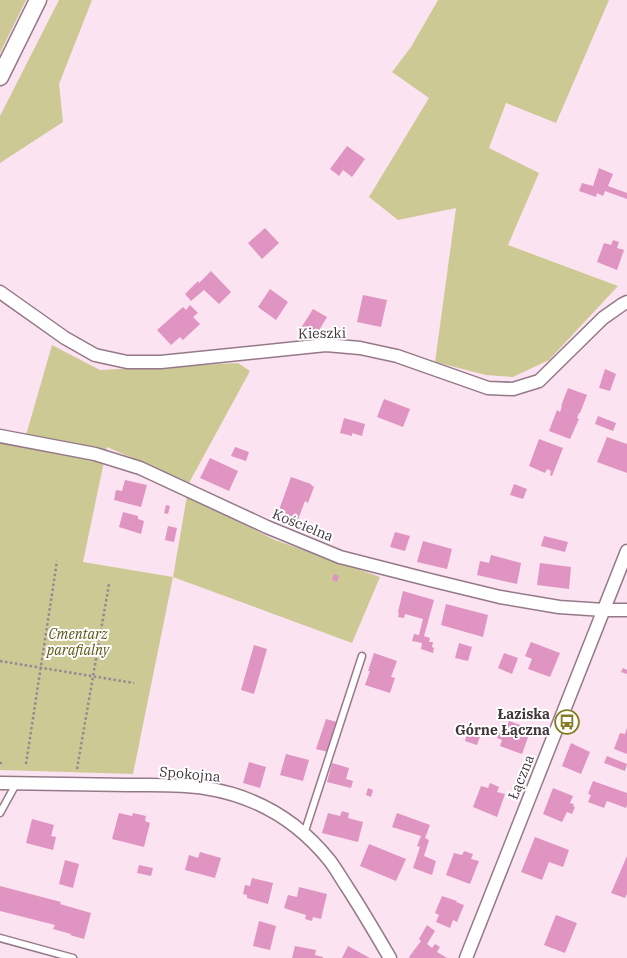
<svg xmlns="http://www.w3.org/2000/svg" width="627" height="958" font-family="'IBM Plex Serif',serif">
	<style>
		.green { fill: #cdc994 }
		.building { fill: #df94c1 }
		.lines { fill: none; stroke-linecap: round; stroke-linejoin: round }
		.service-casing { stroke: #957989; stroke-width: 9 }
		.minor-casing { stroke: #957989; stroke-width: 15 }
		.tertiary-casing { stroke: #957989; stroke-width: 19 }
		.path { stroke: #998791; stroke-width: 2.5; stroke-dasharray: 2.5 2.5; stroke-linecap: butt }
		.service { stroke: #fff; stroke-width: 6 }
		.minor { stroke: #fff; stroke-width: 12 }
		.tertiary { stroke: #fff; stroke-width: 16 }
		.labels { text-anchor: middle; stroke-width: 4; stroke-linejoin: round; paint-order: stroke }
		.street-label { font-size: 14px; fill: #41353c; stroke: #fff }
		.park-label { font-size: 14px; font-style: italic; fill: #5b5514; stroke: #fff }
		.poi-label { font-size: 14px; font-weight: bold; fill: #41353c; stroke: #fff; text-anchor: end }
	</style>
	<rect width="100%" height="100%" fill="#fce3f1"/>
	<path class="green" d="M0,0H26L0,53Z
		M59,0H92L59,84L63,122L0,163V116Z
		M438,0H609L556,123L506,103L489,148L539,173L508,245L618,286L549,360L513,377L486,375L435,362L456,208L398,220L369,197L429,98L392,72L411,47Z
		M52,345L100,370L238,363L250,371L189,483L107,447L83,562L173,577L187,496L275,540L380,577L352,643L173,577L133,774L0,770V432L26,435Z"/>
	<path class="building" d="M347,146L365,159L352,177L343,170L339,176L330,169Z
		M599,168L613,174L608,186L627,193V199L605,191L603,196L597,193L596,197L579,191L582,183L593,186Z
		M265,228L279,243L262,259L248,243Z
		M613,240L619,242L617,248L624,250L617,270L597,262L604,243L611,245Z
		M211,271L231,292L219,304L204,290L191,301L185,294L198,281L199,283Z
		M270,289L288,302L276,320L258,307Z
		M363,295L387,300L381,327L357,322Z
		M190,305L198,313L193,317L200,324L183,340L180,337L171,345L157,330L183,307L186,310Z
		M313,309L327,317L315,337L301,328Z
		M605,369L616,374L610,391L599,388Z
		M568,388L587,395L580,413H579L577,418L579,419L570,439L549,431L557,410L560,412L562,406H561Z
		M384,399L410,409L403,427L377,417Z
		M598,416L616,423L613,431L595,424Z
		M344,418L365,424L362,436L352,433V436L340,433Z
		M607,437L627,444V473L597,462Z
		M539,439L563,448L552,476L550,475L551,471L547,469L545,473L529,466Z
		M235,447L249,452L246,461L231,456Z
		M210,458L238,471L229,491L200,478Z
		M291,477L311,484V485L314,487L308,503L305,501L296,525L276,518Z
		M125,480L147,485L141,507L114,500L116,490L122,491Z
		M514,484L527,489L523,499L510,495Z
		M166,505L170,506L168,514L164,513Z
		M123,512L138,516V519L144,521L141,534L119,527Z
		M168,526L177,528L174,542L165,540Z
		M395,532L410,536L405,551L390,547Z
		M544,536L568,542L565,552L541,546Z
		M423,541L452,549L447,569L417,562Z
		M491,555L521,563L517,584L477,575L480,561L489,563Z
		M540,563L571,567L569,589L537,585Z
		M334,574L339,576L337,582L332,580Z
		M403,591L434,600L424,636L430,638L429,642H433L432,647L434,648L433,653L421,649L422,643L412,641L414,634L419,635L423,619L405,614L404,618L398,617L399,613L398,612Z
		M446,604L488,615L483,637L441,625Z
		M531,642L560,653L550,677L528,669L532,659L525,656Z
		M459,643L472,647L468,661L455,658Z
		M254,645L267,649L254,694L241,690Z
		M374,653L397,661L391,677L395,678L390,693L365,685L370,671H368Z
		M504,653L518,658L512,674L498,668Z
		M623,668L627,670V674L621,672Z
		M326,719L337,722L328,752L316,749Z
		M509,721L531,729L522,754L500,746L502,740L497,738L501,730L505,731Z
		M469,727L482,731L477,745L465,741Z
		M627,728V754L614,749L620,733L625,734Z
		M571,743L590,752L581,774L562,766Z
		M286,754L309,760L303,781L280,775Z
		M607,756L627,764L625,771L604,763Z
		M249,762L266,767L260,788L243,783Z
		M332,763L349,768L346,779L353,781L351,788L327,782Z
		M593,781L627,793V805L626,808L607,801L604,808L588,802L591,795L588,794Z
		M490,783L499,787L497,792L505,794L497,817L473,807L481,786L488,788Z
		M368,788L373,790L371,797L366,795Z
		M553,788L573,796L570,803L574,804L573,806L575,807L572,814L567,812L562,822L543,814Z
		M342,811L349,813L348,818L363,822L358,842L322,833L328,813L340,816Z
		M119,813L132,816L133,813L146,816L145,821L150,823L144,847L112,839Z
		M397,813L430,825L425,838L429,840L424,856L436,861L432,875L413,868L420,847L417,846L421,836L392,827Z
		M32,819L54,825L51,836L56,837L53,850L26,843Z
		M535,837L569,850L563,867L549,862L542,880L521,872Z
		M369,844L406,859L396,881L360,866Z
		M464,851L473,854L471,859L479,861L470,884L446,875L454,853L462,855Z
		M200,852L221,858L215,878L185,870L189,855L198,858Z
		M627,856V894L625,898L611,893Z
		M65,860L79,864L73,888L59,884Z
		M139,865L153,868L151,876L137,873Z
		M252,878L273,883L268,904L247,898V895L243,894L245,885L250,886Z
		M0,886L61,902L60,904L91,913L84,939L70,935L71,934L53,929L55,925L0,911Z
		M299,887L327,894L321,919L313,917L312,921L305,919L306,915L284,908L288,895L297,897Z
		M442,896L457,901L456,902L464,905L457,922L453,920L450,928L436,922L439,915L435,913Z
		M556,915L577,923L565,953L544,945Z
		M259,921L276,926L270,950L253,946Z
		M427,925L435,931L427,944L432,948L435,944L440,947L437,952L447,958H410L409,957L421,941L419,939Z
		M295,946L316,950L315,955L323,957V958H292Z
		M348,946L370,958H342Z"/>
	<g class="lines">
		<g class="service-casing">
			<path id="service" d="M0,813L16,784
				M304,834L362,656
				M0,938L73,958"/>
		</g>
		<g class="minor-casing">
			<path id="minor" d="M0,292L65,338L95,355L127,362H161L326,345L360,348L397,356L488,388L513,389L539,381L603,318L623,304L627,302
				M0,436L95,454L140,468L267,527L340,557L430,580L500,597L559,607L604,610H627
				M0,783C43,784 86,784 129,785C153,785 182,784 205,788C256,796 298,821 330,861C336,869 341,878 347,887C362,910 376,934 390,958
				M466,958L627,551"/>
		</g>
		<g class="tertiary-casing">
			<path id="tertiary" d="M0,77L38,0"/>
		</g>
		<path class="path" d="M0,661L134,683
			M0,763H2
			M26,764L57,561
			M77,769L109,584"/>
		<use href="#service" class="service"/>
		<use href="#minor" class="minor"/>
		<use href="#tertiary" class="tertiary"/>
	</g>
	<defs>
		<g id="bus-ring" transform="scale(1.25)"><circle r="9.5" fill="#fff" stroke="#857c22" stroke-width="1.5"/><path d="M-5-6H5V4H4V6H2V4H-2V6H-4V4H-5ZM-3.5-4V0h7V-4ZM-3.5 1.2v1.5H-2V1.2ZM2 1.2v1.5H3.5V1.2Z" fill="#857c22"/></g>
	</defs>
	<g fill-rule="evenodd">
		<use href="#bus-ring" x="567" y="722"/>
	</g>
	<g class="labels">
		<g class="street-label">
			<text transform="translate(322 333) rotate(-1)" y="5">Kieszki</text>
			<text transform="translate(303 525) rotate(22)" y="5">Kościelna</text>
			<text transform="translate(190 774) rotate(5)" y="5">Spokojna</text>
			<text transform="translate(521 777) rotate(-68)" y="5">Łączna</text>
		</g>
		<g class="park-label">
			<text x="78" y="639">Cmentarz<tspan x="78" dy="16">parafialny</tspan></text>
		</g>
		<g class="poi-label">
			<text x="550" y="719">Łaziska<tspan x="550" dy="16">Górne Łączna</tspan></text>
		</g>
	</g>
</svg>
